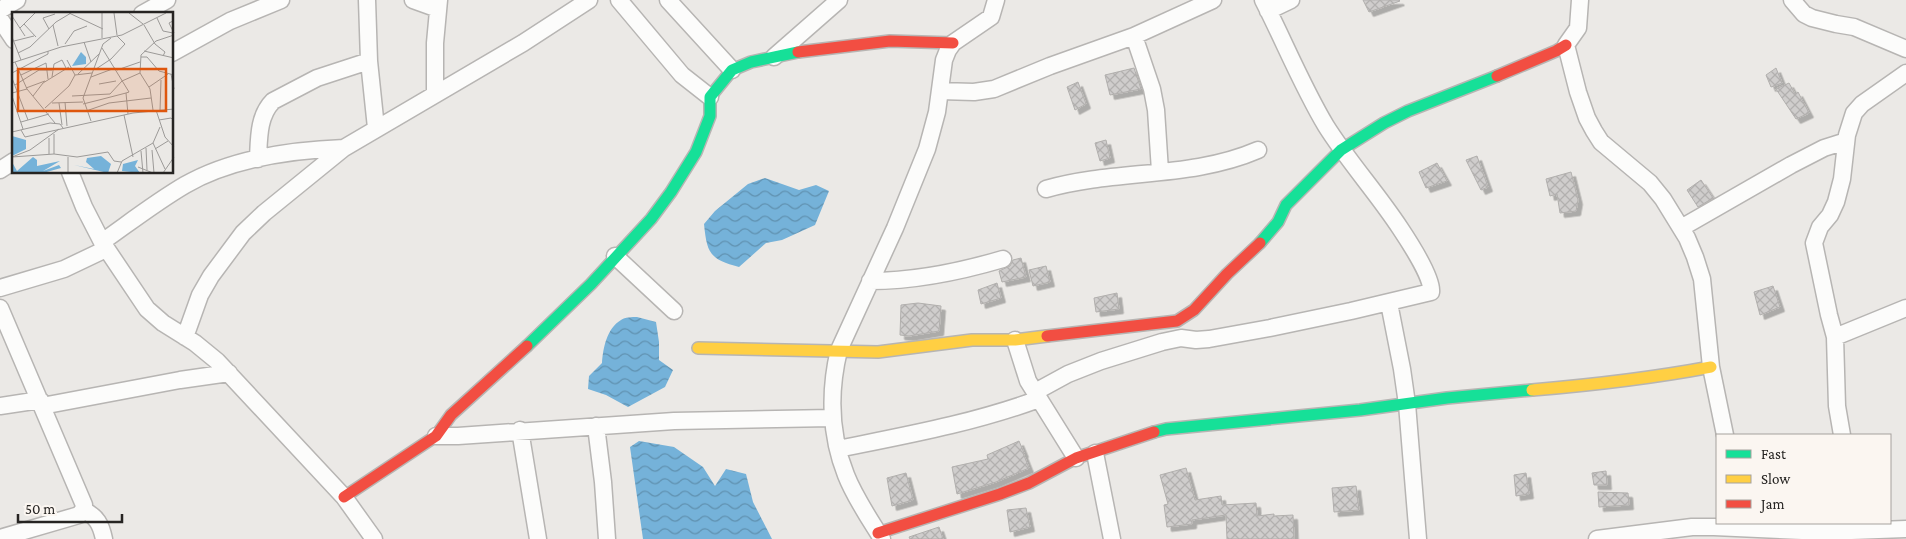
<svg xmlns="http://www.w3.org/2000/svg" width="1906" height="539" font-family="'Crimson Pro',serif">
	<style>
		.water { fill: url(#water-waves) }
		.building { fill: url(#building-cross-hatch); stroke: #b1afad; filter: url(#shadow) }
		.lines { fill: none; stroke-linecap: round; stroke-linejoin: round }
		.street-casing { stroke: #b7b5b3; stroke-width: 19 }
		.fast-casing { stroke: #b7b5b3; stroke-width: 14 }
		.slow-casing { stroke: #b7b5b3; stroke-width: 14 }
		.jam-casing { stroke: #b7b5b3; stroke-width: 14 }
		.street { stroke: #fcfcfb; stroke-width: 16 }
		.fast { stroke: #16e098; stroke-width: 11 }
		.slow { stroke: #ffcf43; stroke-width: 11 }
		.jam { stroke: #f24e42; stroke-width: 11 }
		.inset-road { fill: none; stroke: #9c9a98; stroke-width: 1 }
		.view { fill: #de560d; fill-opacity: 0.15; stroke: #de560d; stroke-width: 2.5 }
		.inset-edge { fill: none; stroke: #262422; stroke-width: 2.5 }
	</style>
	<defs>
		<pattern id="water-waves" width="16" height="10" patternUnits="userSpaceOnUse" patternTransform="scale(1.25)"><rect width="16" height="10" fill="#75b2d9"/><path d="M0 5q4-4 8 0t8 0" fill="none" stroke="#6091b0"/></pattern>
		<pattern id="building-cross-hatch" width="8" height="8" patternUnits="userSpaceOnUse" patternTransform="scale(1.25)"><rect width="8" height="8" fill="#cfcdcc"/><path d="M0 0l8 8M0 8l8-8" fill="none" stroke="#b2b0af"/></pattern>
		<filter id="shadow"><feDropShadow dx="4.5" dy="4.5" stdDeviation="0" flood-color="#0004"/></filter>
	</defs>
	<rect width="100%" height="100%" fill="#ebe9e6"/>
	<path class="water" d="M765,178L799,190L816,185L829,191L815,225L782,240L766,243L739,267C710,259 707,254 704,224L715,211L748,184Z
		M637,317L656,322L659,342V360L673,370L665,387L628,407L606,395L588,389L589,376L602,363C603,348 607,328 621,320C625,317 632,317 637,317Z
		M639,441L674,447L703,467L715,486L726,469L746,474L753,502L772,539H643L630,447Z"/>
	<path class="building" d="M1363,0H1399L1400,1L1369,12Z
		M1134,68L1141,89L1110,95L1105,75Z
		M1776,68L1782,83L1771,87L1766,75Z
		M1078,82L1086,104L1075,110L1067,87Z
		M1789,83L1795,94L1798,92L1809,113L1796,119L1776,89Z
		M1106,140L1110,158L1100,161L1095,143Z
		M1477,156L1488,187L1481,190L1466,160Z
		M1437,163L1447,181L1426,188L1419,172Z
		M1571,172L1578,200L1576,211L1560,213L1557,194L1550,196L1546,179Z
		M1701,180L1713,198L1698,207L1687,190Z
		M1021,258L1026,277L1002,282L999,271L1010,266L1013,260Z
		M1046,266L1050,282L1033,286L1029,270Z
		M997,283L1001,298L981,304L978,290Z
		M1773,286L1780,307L1760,315L1754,292Z
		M1117,293L1119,309L1096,312L1094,298Z
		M918,303L941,306L939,331L909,336L900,335L901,305Z
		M1019,441L1024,453H1023L1029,468L996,482L957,494L952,467L988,459L987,455Z
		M1186,468L1195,500L1221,496L1222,505L1256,503L1257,516L1274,514V516L1293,515L1294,539H1227L1226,515L1192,520V524L1167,527L1164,505L1168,504L1160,475Z
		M1606,471L1607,485H1594L1592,473Z
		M906,473L913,500L892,506L887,478Z
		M1526,473L1529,494L1516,496L1514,475Z
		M1356,486L1359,510L1334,512L1332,488Z
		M1598,492L1628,493L1629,505L1599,507Z
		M1026,508L1030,527L1010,532L1007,510Z
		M939,527L943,539H910L909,537Z"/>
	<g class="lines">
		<g class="street-casing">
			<path id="street" d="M367,0L369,61L376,128
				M413,0L438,9
				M619,0L682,75L710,97
				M668,0L732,70
				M1580,0L1578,28L1566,45L1578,92L1587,118L1594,131L1601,142L1650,183L1663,199L1687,238L1695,257L1702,279L1711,367L1725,435
				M1792,0L1804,14L1812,18L1836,24L1854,27L1906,49
				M0,10L17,0
				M1268,11L1291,0
				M142,14L167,0
				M0,19L14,40
				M1134,36L1152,89L1156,110L1160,171
				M172,53L230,21L281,0
				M774,57L839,0
				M940,91L974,92L994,89L1050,66L1134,36L1213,0
				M435,94V43L439,0
				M258,159C259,139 258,116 273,101L317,78L369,61
				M0,170L14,161
				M70,172L84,207L102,242L147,309L163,323L195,343L217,361L344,497L374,539
				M1046,189C1116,169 1191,179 1258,150
				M1681,228L1791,165L1824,148L1846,141
				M102,242C129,223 156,202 185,185C232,158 291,150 344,148
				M615,256L674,311
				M870,281C916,281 959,272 1003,259
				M0,288L64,269L106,249
				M1389,303L1402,369L1407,404L1418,539
				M0,308L84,505L83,510L79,515L0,538
				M185,337L200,295L211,276L243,233L264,213L344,148L523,43L589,0
				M1835,337L1906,308
				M1015,340L1028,381L1076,458
				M1035,392L1068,374L1101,361L1162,342L1181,338L1196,340L1209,339L1270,328L1351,311L1431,292C1433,278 1408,240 1400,228C1377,193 1348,161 1326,126C1302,86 1284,41 1263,0
				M0,406L40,400
				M42,406L180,380L229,373
				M596,426L603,482L607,539
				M520,430L538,539
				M1842,435L1837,406L1835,337L1829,315L1814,243L1820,227L1830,215L1836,202L1842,179L1847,135L1854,113L1862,104L1906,73
				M436,436H458L674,421L832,418
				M838,449C907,435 974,423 1039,399
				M1095,453L1112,539
				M83,510C97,516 101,525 104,539
				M882,539C869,518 855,498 846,475C830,435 829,391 839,350L895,228L927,149L937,112L944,60L948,50L953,43L991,17L996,0
				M1597,539L1692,527H1714L1824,532L1906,529"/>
		</g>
		<g class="fast-casing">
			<path id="fast" d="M1260,243L1278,222L1286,205L1341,150L1384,123L1408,111L1497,76
				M527,346L591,284L651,219L671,192L696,152L710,116V97L732,70L751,62L798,52
				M1154,432L1166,429L1360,410L1447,398L1532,390"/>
		</g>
		<g class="slow-casing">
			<path id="slow" d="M698,348L878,352L972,340H1015L1047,336
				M1532,390C1592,385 1652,378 1711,367"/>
		</g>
		<g class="jam-casing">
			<path id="jam" d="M798,52L890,41L953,43
				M1497,76L1556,51L1566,45
				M1047,336L1177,321L1194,310L1227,274L1260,243
				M344,497L436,436L451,415L527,346
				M878,533L1000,494L1029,483L1076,458L1154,432"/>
		</g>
		<use href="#street" class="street"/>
		<use href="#fast" class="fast"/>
		<use href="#slow" class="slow"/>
		<use href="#jam" class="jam"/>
	</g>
	<g transform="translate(12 12)">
		<rect width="161" height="161" fill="#ebe9e6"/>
		<path d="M69,40L74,45V52L60,54ZM0,124L14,128V137L0,144ZM89,144L99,152L96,161L62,153L82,157L74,150L75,146ZM21,145L25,148V154L48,149L31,159L47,153L49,156L31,161H0V150L5,159ZM126,148L123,154L128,161L110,159L111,152Z" fill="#75b2d9"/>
		<path class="inset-road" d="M57,1L91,17M90,1V26M102,1L105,23M117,1L131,12M0,4L13,24M145,6L151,19L161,21M161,9L157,11L162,21M12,12L24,25M41,13L46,34M132,13L143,32L153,40L151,44M8,16L23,1M37,17L31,6L43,2M0,25L9,48M2,29L22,24M72,30L79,50M53,32L62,19L75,14M90,36L117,80L114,81L116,102M132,39L162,46M6,41L18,35L44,10L59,1M129,45H135L147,59L162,63M55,48L63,63M3,50L15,77L43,111M0,51L49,35L110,23L154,1M84,57L99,47L113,32L105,24M105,58L128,50M0,61L36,42V39M66,62L87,42M159,62L162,77M9,63L34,51L36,67M40,65L42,52L50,48L54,56M79,65L103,56M0,66L16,108M87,72L104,69M3,73L27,58H40M137,75L156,62M14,76L33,69M0,81L15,77M0,84L11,117M21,84L31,71L57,55M60,84L98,82L110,69L128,61M87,88L114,81M53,90L55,114M40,91L71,90M47,91L50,113M71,92L87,88M33,96L57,74L63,63L80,61M141,98L138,77L128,61L129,43L144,29L162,23M144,98L153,125L162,135M74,99L97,91L139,86M148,99L149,68M112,103L121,145M147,108L159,106L162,109M79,109L71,86L91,32L99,26M9,110L37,102M9,118L13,125L121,101L162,97M0,120L38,111L48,112L51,116M141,131L153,157M134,136L135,158M143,137L156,129M140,138L142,161M129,139L131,161M37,142V126M42,142V122M0,145L42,142L65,145L96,140L102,149L109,150M0,145L18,138L47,117M56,145V161M126,155L141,161M105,161L110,149L141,131L148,115M151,161L162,145"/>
		<path class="view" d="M6,57H154V99H6Z"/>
		<rect width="161" height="161" class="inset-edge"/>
	</g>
	<rect x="1716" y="434" width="175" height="90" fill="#fbf6f1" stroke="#a6a29e"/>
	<rect x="1726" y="450" width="25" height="8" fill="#16e098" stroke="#a6a29e"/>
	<text x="1761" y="459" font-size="15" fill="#262422">Fast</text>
	<rect x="1726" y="475" width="25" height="8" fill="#ffcf43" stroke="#a6a29e"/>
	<text x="1761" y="484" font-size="15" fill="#262422">Slow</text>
	<rect x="1726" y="500" width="25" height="8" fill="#f24e42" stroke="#a6a29e"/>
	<text x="1761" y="509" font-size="15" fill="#262422">Jam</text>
	<path d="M18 514v8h104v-8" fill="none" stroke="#262422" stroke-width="2.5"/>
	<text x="25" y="514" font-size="15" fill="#262422" stroke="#fbf6f1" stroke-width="4" paint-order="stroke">50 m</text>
</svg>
